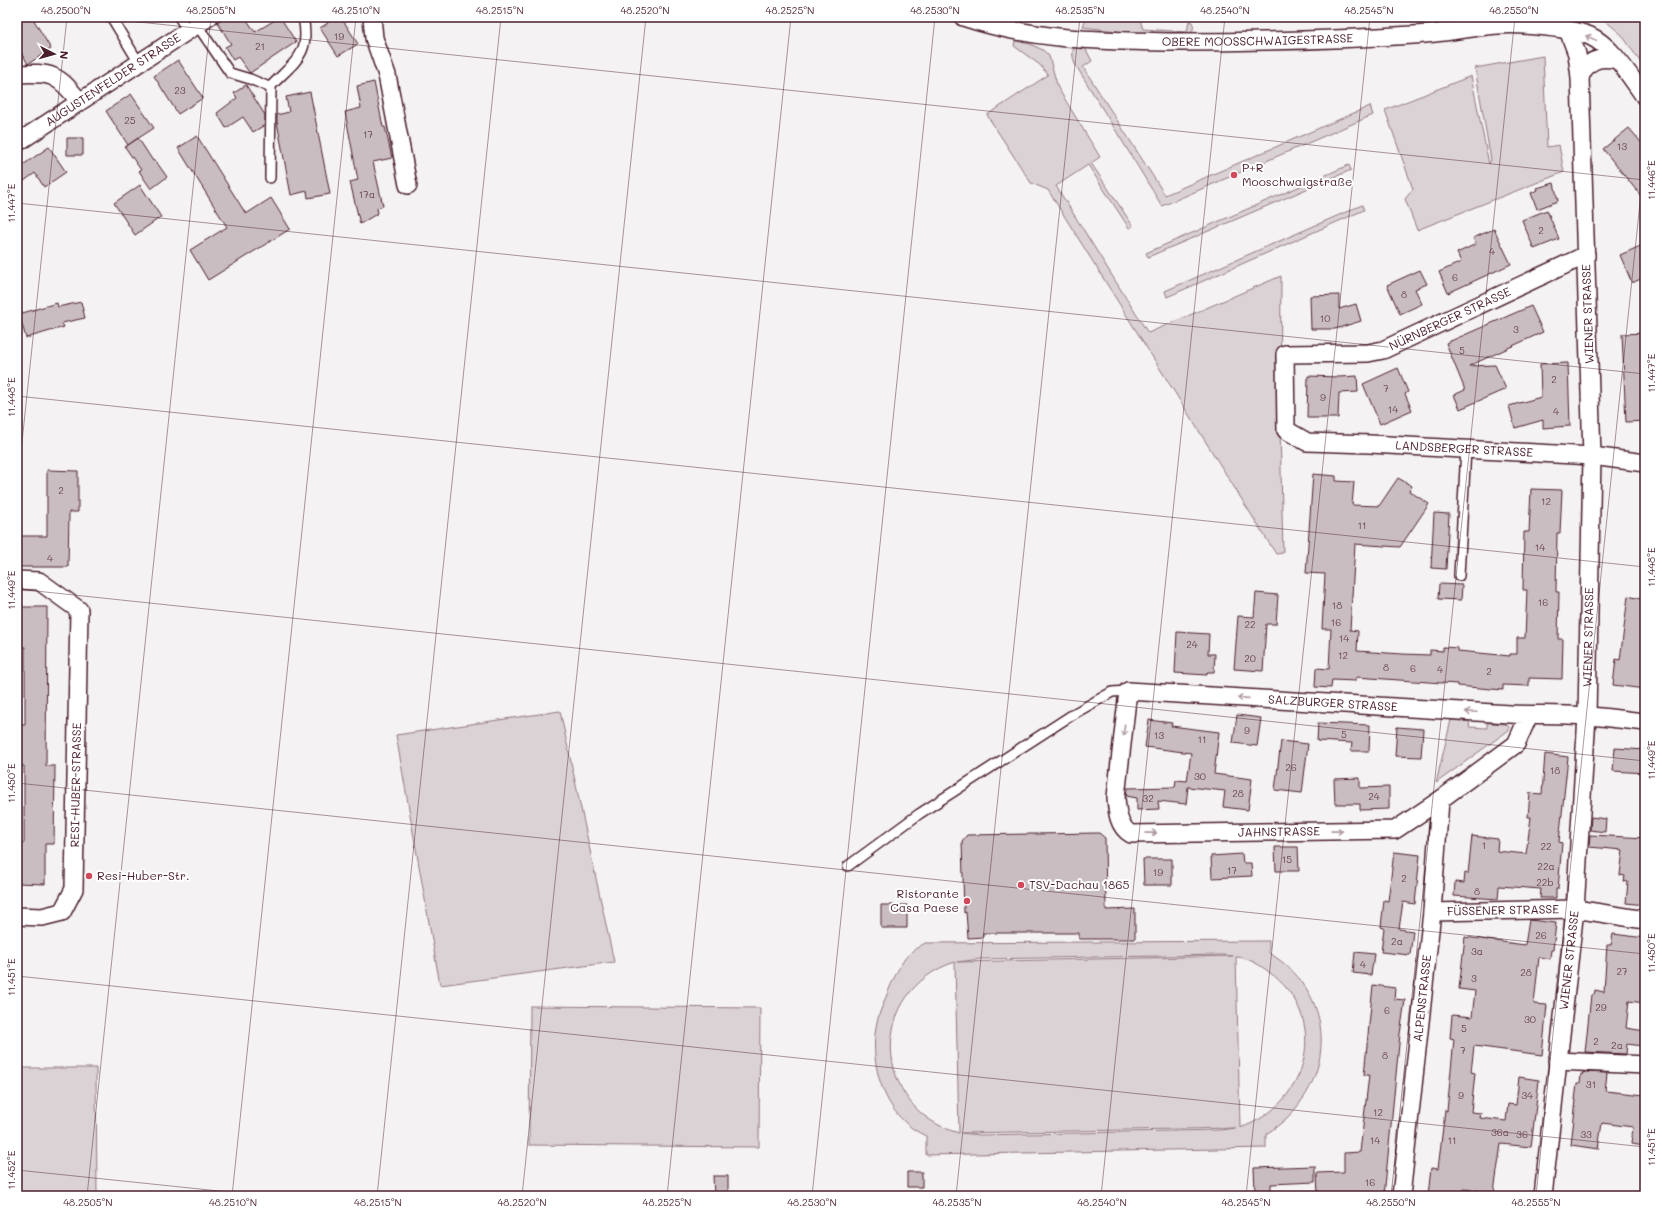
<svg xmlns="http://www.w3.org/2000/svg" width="1662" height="1213" font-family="Mali,sans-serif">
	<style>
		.green { fill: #dbd2d5; stroke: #927880; fill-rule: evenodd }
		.building { fill: #cabdc1; stroke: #4a1f2b }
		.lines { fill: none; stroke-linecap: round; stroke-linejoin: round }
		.lane-casing { stroke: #4a1f2b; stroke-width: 12 }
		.street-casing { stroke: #4a1f2b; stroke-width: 20 }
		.lane { stroke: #fff; stroke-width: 9 }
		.street { stroke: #fff; stroke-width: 17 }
		.oneway { stroke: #ae9aa0 }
		.ticks { fill: none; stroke: #4a1f2b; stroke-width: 1; stroke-opacity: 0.45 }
		.poi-dot { fill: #d1495b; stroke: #fff; stroke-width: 1.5 }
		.labels { text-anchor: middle; stroke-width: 4; stroke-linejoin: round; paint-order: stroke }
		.number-label { font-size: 10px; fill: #6a4650 }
		.street-label { font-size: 12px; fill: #4a1f2b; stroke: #fff }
		.poi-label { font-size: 12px; fill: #4a1f2b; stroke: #fff; text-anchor: start }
		.neatline { fill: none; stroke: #4a1f2b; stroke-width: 1.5 }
		.ticks-label { font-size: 10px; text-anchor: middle; fill: #4a1f2b }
	</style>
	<rect width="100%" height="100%" fill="#f4f2f2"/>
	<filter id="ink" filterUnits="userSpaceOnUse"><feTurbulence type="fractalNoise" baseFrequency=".025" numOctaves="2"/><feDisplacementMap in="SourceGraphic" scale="8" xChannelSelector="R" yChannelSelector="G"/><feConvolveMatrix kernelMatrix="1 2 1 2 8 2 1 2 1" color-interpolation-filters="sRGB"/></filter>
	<g filter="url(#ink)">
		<path class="green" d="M1086,17H1139L1143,29L1187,32L1189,21L1192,22C1194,27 1194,30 1190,34L1128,37L1117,31L1083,27Z
			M1601,17H1645V69L1622,35Z
			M1015,41L1030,44L1043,50L1049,56L1058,88L1100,157L1091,163L1133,226L1129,228L1088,165L1056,186L1148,333L1281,276L1280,427L1283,553L1276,554L1048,190L1031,183L987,115L1048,75L1040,65L1014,46Z
			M1075,46H1084L1092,61L1083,67L1165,195L1370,106L1373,115L1162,206L1075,64C1073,58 1071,52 1075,46Z
			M1543,56L1547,147L1559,145L1564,172L1417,230L1405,199L1413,189L1385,110L1471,76L1489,164L1491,160L1475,68Z
			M1349,165L1351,170L1148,257L1146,253Z
			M1362,205L1364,210L1167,297L1165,291Z
			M560,711L614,962L440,985L396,735Z
			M1451,720L1470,722L1469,727L1487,728V723L1506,724L1509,727V730L1436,783Z
			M1269,941V953C1342,996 1336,1091 1266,1134V1148L926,1155V1136C886,1119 869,1068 876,1027C878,1014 885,1000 890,987C895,976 900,964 908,955C912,950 919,947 925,943ZM1221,955L1233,956L957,962L980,959ZM1236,957C1247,957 1260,965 1269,972C1331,1017 1310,1104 1240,1128ZM955,962L959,1132V1133C871,1109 868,990 955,962ZM1236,1128L1220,1130L980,1135L961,1133Z
			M530,1006L760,1008L759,1147L529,1145Z
			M17,1068H96L97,1196H17Z
			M646,1194V1196H578V1195Z"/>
		<path class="building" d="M17,17H32L51,49L28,64L17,45Z
			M225,17H245L255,32L280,17L296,42L250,73L249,72L238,57L233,60L225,47L231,44L217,22Z
			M324,17H341L358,44L338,56L320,28L328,23Z
			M178,60L203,98L178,114L154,76Z
			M374,82L383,127H385L392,158L373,162L383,206L377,208L378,213L360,224L350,182L358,180L345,112L361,108L357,86Z
			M246,85L265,115V125L253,132L243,117L226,128L217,113L237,98L234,93Z
			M310,92L330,194L308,198L307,191L291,195L277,122V115L289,112L286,97Z
			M131,94L154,128L128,145L106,111Z
			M1629,128L1645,147V201L1603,149Z
			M197,136L246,214L271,198L290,229L208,280L190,250L227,227L178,148Z
			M67,138H83V155H67Z
			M138,138L153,161L155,160L167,177L151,189L139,171L141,170L125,147Z
			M49,147L66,172L44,187L35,173L24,181L17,171V169Z
			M1554,183L1558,201L1537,209L1531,193L1538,190L1537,188Z
			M140,185L161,217L135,235L114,203Z
			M1547,210L1559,239L1534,249L1522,220Z
			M1494,229L1511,264L1448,293L1439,272L1461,262L1457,253L1476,244L1473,238Z
			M1645,244V277L1632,283L1620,255Z
			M1420,270L1427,284L1415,289L1422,304L1400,314L1387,285Z
			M1339,295V309L1356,304L1361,321L1335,329H1311L1310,296Z
			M81,302L85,318L62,323L64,327L26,338L19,314L57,303L58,307Z
			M1531,306L1543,332L1469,366L1495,365L1506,389L1460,409L1454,395L1465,390L1446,343Z
			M1645,333V421L1626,422L1622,334Z
			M1568,363L1570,426L1543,428V420L1515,428L1509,406L1541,397L1540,364Z
			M1398,368L1408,392L1405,394L1412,410L1380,424L1363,384Z
			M1308,376L1339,377L1357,376L1358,392L1339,393L1338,418H1307Z
			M47,470L78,471V512H69L68,567H17V536H47Z
			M1313,474L1336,476V481L1354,482L1352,505L1379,506L1398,478L1412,486L1409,491L1429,504L1400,547L1355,544L1350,630L1358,631L1357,651L1402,654L1430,655V650L1443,651V647L1458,648V651L1510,656V654H1517V638H1525L1527,590H1523L1524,532H1529L1531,489L1562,490L1560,533H1557L1556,592H1559L1558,639H1563L1562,679L1529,678V686L1503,685V690L1457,686V684L1356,677V681L1332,680L1331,688L1315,687L1316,668L1329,669L1331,629H1322L1325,574L1306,573Z
			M1434,513L1449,514L1446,569L1431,568Z
			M1439,584L1462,585L1461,600L1438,599Z
			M1256,593L1278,595L1276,624H1266L1263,671L1234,669L1238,616L1254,617Z
			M1628,596L1645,600V689L1613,685L1616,659L1620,660Z
			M17,607H47L46,766H55L54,844H45V884L17,883V843H24V766L17,765V725H25V647H17Z
			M1177,632L1209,634L1208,654H1215L1214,672H1207V675L1175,673Z
			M1237,715L1261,718L1257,746L1233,743Z
			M1149,720L1172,723L1171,726L1219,732L1214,774L1252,779L1248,810L1223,807L1225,791L1188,787L1186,804L1158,801L1159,809L1137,810V798L1126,796L1127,788L1175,787L1176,780L1187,781L1191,753L1145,747Z
			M1318,723L1370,725L1369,751H1351L1352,743L1317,741Z
			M1397,727L1423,729L1421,757L1395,756Z
			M1281,741L1308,744L1302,793L1275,790Z
			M1615,748L1645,750V773L1613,771Z
			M1545,754L1568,757L1559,842L1562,843L1558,889H1556V898H1540L1541,889L1499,886L1498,899L1454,896L1455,882L1464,883L1465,873L1468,874L1472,836L1498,839L1497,851L1526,854L1531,817H1528L1530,793L1542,794Z
			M1360,778V788L1389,787V809L1360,810V804H1335L1334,779Z
			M1591,817L1606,819L1605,832L1590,830Z
			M1099,833L1105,838L1106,910L1135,909V939H1079V933H983V937L968,938L966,912L964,913L962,841L967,835Z
			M1590,835L1645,838V905L1626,903L1628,882L1624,881L1625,876L1620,875L1623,850L1589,847Z
			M1275,847H1298L1299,871H1276Z
			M1394,852L1420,855L1415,904L1403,902L1399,929L1413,931L1410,955L1381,952L1384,928L1381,927L1384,900L1388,901Z
			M1242,854L1243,863H1251L1252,876L1212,878L1211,856Z
			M1143,859H1172V885H1144Z
			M881,905H907V928H881Z
			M1529,920L1556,923L1553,950H1551L1550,959L1539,957L1534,1004L1547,1005L1542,1055L1474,1046L1471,1072L1475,1073L1471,1112L1481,1113L1480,1118L1506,1121L1508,1104L1516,1105L1519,1077L1539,1080L1531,1147L1501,1144L1494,1192L1464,1189V1196H1428L1431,1168L1438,1169L1445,1110L1447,1111L1454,1039L1450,1038L1452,1015L1472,1017L1475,991L1459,989L1465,937L1525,945Z
			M1613,934L1645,938V1003L1629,1001L1626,1028L1645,1031L1643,1046L1627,1044L1626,1054L1585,1052L1591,995H1594L1595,990L1604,992L1607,945H1611Z
			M1355,952L1374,954L1371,975L1353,973Z
			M1373,985L1395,988L1394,999L1405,1000L1400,1034L1384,1196H1318L1317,1173L1344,1172V1153L1360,1152L1369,1075H1364Z
			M1583,1072L1607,1073L1605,1091L1645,1095V1146L1631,1144L1633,1127L1602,1123L1598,1149L1571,1145L1576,1100H1575L1577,1084H1580L1581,1074H1583Z
			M1315,1166V1182L1271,1184V1190L1255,1191L1254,1168Z
			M907,1172H922V1187H907Z
			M713,1176H728V1196H714Z"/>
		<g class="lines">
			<g class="lane-casing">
				<path id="lane" d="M179,17L188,31
					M113,20L139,63
					M197,25L230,73L250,79L271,88
					M270,178L271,88V86C295,61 311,55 303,17
					M1459,576L1466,449
					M848,866L919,814L1075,713L1112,692L1128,691"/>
			</g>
			<g class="street-casing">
				<g id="street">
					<path d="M372,17L374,38L387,75L408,185"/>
					<path id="s1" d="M963,17C1035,41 1102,41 1176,42C1255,42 1334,40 1413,35C1442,34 1470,27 1498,25C1519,23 1572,28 1590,36C1612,46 1631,78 1645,97"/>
					<path d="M17,74C51,72 58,74 79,101"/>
					<path d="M1580,77C1587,60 1599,56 1617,60"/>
					<path id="s2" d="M17,143L209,17"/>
					<path id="s3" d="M1586,255L1383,350L1368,353L1285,354L1286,430L1307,442L1370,444L1592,456L1645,463"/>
					<path d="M17,580L39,581L79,610L74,889L62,912L42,917L17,916"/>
					<path id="s4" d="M1529,715L1516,744L1440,800L1395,830L1131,834C1118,827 1117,811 1116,797L1128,691L1510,714C1535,715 1561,714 1587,716C1606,717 1626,720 1645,722"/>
					<path id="s5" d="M1432,912L1575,909L1645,920"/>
					<path d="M1557,1061L1645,1065"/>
					<path id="s6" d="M1401,1196L1432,912L1440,800"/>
					<path id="s7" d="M1543,1196L1575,909L1587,716L1592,456L1580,77L1577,54L1568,30"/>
				</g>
			</g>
			<use href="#lane" class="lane"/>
			<use href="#street" class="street"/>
		</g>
		<defs><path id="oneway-shaft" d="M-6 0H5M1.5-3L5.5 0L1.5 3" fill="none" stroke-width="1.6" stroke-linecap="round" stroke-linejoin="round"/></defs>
		<g class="oneway">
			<use href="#oneway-shaft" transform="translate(1591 38) rotate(-155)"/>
			<use href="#oneway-shaft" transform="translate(1243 698) rotate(-176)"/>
			<use href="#oneway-shaft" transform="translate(1471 712) rotate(-177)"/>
			<use href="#oneway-shaft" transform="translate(1124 730) rotate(97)"/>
			<use href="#oneway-shaft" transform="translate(1337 831) rotate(-1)"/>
			<use href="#oneway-shaft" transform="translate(1151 833) rotate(-1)"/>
		</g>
	</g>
	<path class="ticks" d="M91,17L1645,180M17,203L1645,374M17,396L1645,567M17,489L67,17M17,589L1645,761M17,783L1645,954M17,976L1645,1147M17,1170L267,1196M87,1196L211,17M232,1196L356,17M377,1196L501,17M522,1196L646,17M667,1196L791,17M812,1196L935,17M956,1196L1080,17M1101,1196L1225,17M1246,1196L1370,17M1391,1196L1515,17M1536,1196L1645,155"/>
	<g class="poi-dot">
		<circle cx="1234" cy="175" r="4"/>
		<circle cx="89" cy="876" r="4"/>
		<circle cx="1021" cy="885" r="4"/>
		<circle cx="967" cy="901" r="4"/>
	</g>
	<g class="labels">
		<g class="number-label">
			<text x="339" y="40">19</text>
			<text x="260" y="50">21</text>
			<text x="180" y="94">23</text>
			<text x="130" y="124">25</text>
			<text x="368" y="138">17</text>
			<text x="1622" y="150">13</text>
			<text x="367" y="198">17a</text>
			<text x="1541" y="234">2</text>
			<text x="1492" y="255">4</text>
			<text x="1455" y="281">6</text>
			<text x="1404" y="298">8</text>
			<text x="1325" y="322">10</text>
			<text x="1516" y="333">3</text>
			<text x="1462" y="354">5</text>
			<text x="1554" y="383">2</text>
			<text x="1386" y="392">7</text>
			<text x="1323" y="401">9</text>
			<text x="1393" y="413">14</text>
			<text x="1556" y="415">4</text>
			<text x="61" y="494">2</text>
			<text x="1546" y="505">12</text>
			<text x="1362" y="529">11</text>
			<text x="1540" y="551">14</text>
			<text x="50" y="562">4</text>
			<text x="1543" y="606">16</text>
			<text x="1337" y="609">18</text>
			<text x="1336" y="626">16</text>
			<text x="1250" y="628">22</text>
			<text x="1344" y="642">14</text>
			<text x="1192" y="648">24</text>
			<text x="1343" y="659">12</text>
			<text x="1250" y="662">20</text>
			<text x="1386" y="671">8</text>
			<text x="1413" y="672">6</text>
			<text x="1440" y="673">4</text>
			<text x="1489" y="675">2</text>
			<text x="1247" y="734">9</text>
			<text x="1344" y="738">5</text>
			<text x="1159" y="739">13</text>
			<text x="1202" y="743">11</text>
			<text x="1291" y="771">26</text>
			<text x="1555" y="774">18</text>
			<text x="1200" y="780">30</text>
			<text x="1238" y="797">28</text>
			<text x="1374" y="800">24</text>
			<text x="1148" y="802">32</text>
			<text x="1484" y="849">1</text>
			<text x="1546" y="850">22</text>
			<text x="1287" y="863">15</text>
			<text x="1546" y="870">22a</text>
			<text x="1232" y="874">17</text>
			<text x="1158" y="876">19</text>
			<text x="1404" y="882">2</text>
			<text x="1545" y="886">22b</text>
			<text x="1477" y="895">8</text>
			<text x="1541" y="939">26</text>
			<text x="1397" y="945">2a</text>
			<text x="1477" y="955">3a</text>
			<text x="1363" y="968">4</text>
			<text x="1622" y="975">27</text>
			<text x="1526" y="976">28</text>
			<text x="1474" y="982">3</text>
			<text x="1601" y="1011">29</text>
			<text x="1387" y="1014">6</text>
			<text x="1530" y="1023">30</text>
			<text x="1464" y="1032">5</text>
			<text x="1596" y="1045">2</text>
			<text x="1617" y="1049">2a</text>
			<text x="1463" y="1054">7</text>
			<text x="1385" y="1059">8</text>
			<text x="1591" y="1088">31</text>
			<text x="1461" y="1099">9</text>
			<text x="1527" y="1099">34</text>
			<text x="1378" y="1116">12</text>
			<text x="1500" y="1136">36a</text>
			<text x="1522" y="1138">36</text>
			<text x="1586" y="1138">33</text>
			<text x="1375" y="1144">14</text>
			<text x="1452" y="1144">11</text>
			<text x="1370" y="1186">16</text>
		</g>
		<g class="street-label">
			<text dy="4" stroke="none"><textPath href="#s1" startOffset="297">OBERE MOOSSCHWAIGESTRASSE</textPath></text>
			<text dy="4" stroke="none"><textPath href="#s2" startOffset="115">AUGUSTENFELDER STRASSE</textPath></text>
			<text transform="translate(1588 314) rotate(-92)" y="4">WIENER STRASSE</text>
			<text transform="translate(1450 319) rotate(-25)" y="4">NÜRNBERGER STRASSE</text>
			<text dy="4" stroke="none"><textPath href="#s3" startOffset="580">LANDSBERGER STRASSE</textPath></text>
			<text dy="4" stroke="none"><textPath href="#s7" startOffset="561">WIENER STRASSE</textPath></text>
			<text dy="4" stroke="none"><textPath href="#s4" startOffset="798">SALZBURGER STRASSE</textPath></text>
			<text transform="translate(76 785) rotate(-89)" y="4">RESI-HUBER-STRASSE</text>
			<text transform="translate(1279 832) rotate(-1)" y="4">JAHNSTRASSE</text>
			<text dy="4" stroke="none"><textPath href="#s5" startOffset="71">FÜSSENER STRASSE</textPath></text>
			<text dy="4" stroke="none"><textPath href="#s7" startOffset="237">WIENER STRASSE</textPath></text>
			<text dy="4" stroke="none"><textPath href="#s6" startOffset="199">ALPENSTRASSE</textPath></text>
		</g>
		<g class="poi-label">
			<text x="1242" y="172">P+R<tspan x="1242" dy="14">Mooschwaigstraße</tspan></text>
			<text x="97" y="880">Resi-Huber-Str.</text>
			<text x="1029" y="889">TSV-Dachau 1865</text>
			<text x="959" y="898" text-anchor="end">Ristorante<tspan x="959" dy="14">Casa Paese</tspan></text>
		</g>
	</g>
	<rect width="1662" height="1213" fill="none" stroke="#fff" stroke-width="44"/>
	<g transform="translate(54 54) rotate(96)" stroke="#ffffff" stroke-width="3" paint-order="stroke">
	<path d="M0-3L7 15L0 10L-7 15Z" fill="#4a1f2b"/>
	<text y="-6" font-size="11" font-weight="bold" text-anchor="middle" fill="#4a1f2b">N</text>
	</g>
	<rect x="22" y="22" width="1618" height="1169" class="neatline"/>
	<g class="ticks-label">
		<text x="66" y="14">48.2500°N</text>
		<text x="211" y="14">48.2505°N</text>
		<text x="356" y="14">48.2510°N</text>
		<text x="500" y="14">48.2515°N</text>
		<text x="645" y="14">48.2520°N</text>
		<text x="790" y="14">48.2525°N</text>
		<text x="935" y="14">48.2530°N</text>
		<text x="1080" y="14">48.2535°N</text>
		<text x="1225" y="14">48.2540°N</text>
		<text x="1369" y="14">48.2545°N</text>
		<text x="1514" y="14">48.2550°N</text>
		<text transform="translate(1651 180) rotate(-90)" y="4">11.446°E</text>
		<text transform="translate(11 203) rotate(-90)" y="4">11.447°E</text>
		<text transform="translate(1651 373) rotate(-90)" y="4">11.447°E</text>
		<text transform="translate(11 397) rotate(-90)" y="4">11.448°E</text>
		<text transform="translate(1651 567) rotate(-90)" y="4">11.448°E</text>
		<text transform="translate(11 590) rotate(-90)" y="4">11.449°E</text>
		<text transform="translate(1651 760) rotate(-90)" y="4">11.449°E</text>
		<text transform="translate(11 783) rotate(-90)" y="4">11.450°E</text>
		<text transform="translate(1651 953) rotate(-90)" y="4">11.450°E</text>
		<text transform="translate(11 977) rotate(-90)" y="4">11.451°E</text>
		<text transform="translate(1651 1147) rotate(-90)" y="4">11.451°E</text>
		<text transform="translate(11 1170) rotate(-90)" y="4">11.452°E</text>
		<text x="88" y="1206">48.2505°N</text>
		<text x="233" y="1206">48.2510°N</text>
		<text x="378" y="1206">48.2515°N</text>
		<text x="522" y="1206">48.2520°N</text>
		<text x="667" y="1206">48.2525°N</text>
		<text x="812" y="1206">48.2530°N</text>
		<text x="957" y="1206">48.2535°N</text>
		<text x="1102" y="1206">48.2540°N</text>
		<text x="1246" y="1206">48.2545°N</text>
		<text x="1391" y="1206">48.2550°N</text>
		<text x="1536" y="1206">48.2555°N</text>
	</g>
</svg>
